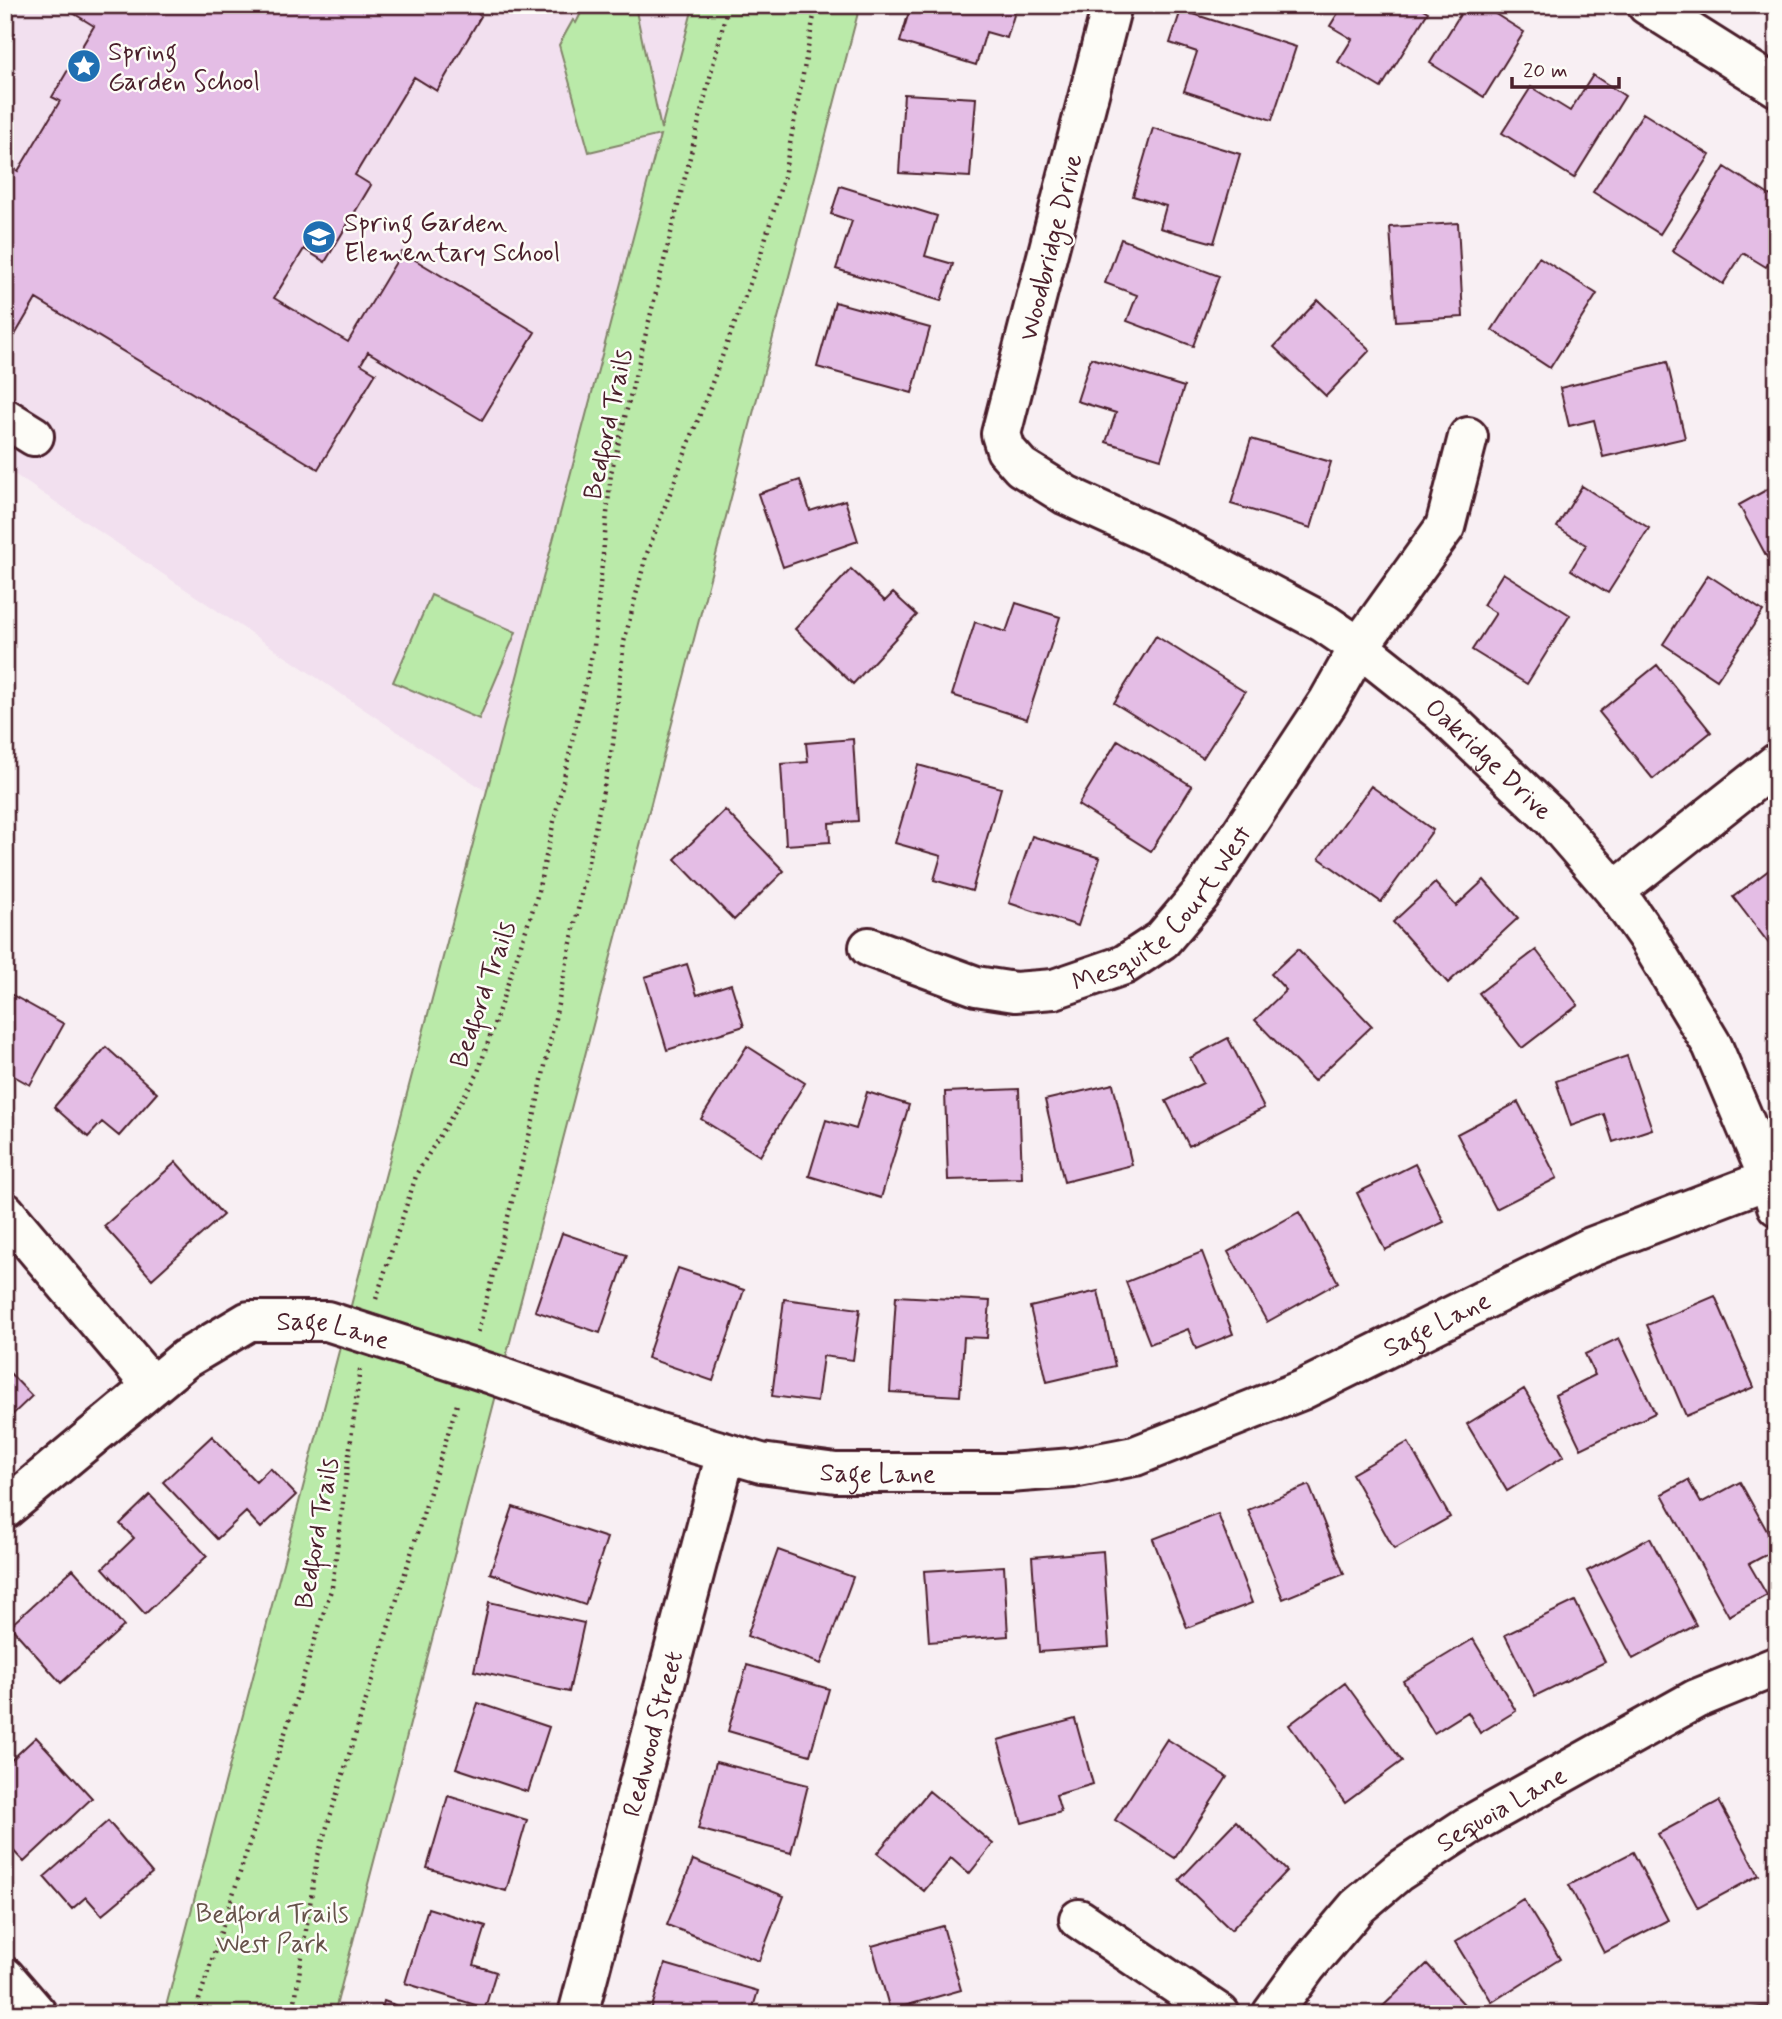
<svg xmlns="http://www.w3.org/2000/svg" width="1782" height="2019" font-family="Mynerve,sans-serif">
	<style>
		.built { fill: #f2e0ef }
		.green { fill: #baeaa9; stroke: #82846a; stroke-width: 2 }
		.building { fill: #e4bde5; stroke: #4a1f2b; stroke-width: 2 }
		.lines { fill: none; stroke-linecap: round; stroke-linejoin: round }
		.minor-casing { stroke: #4a1f2b; stroke-width: 44 }
		.path { stroke: #4a1f2b; stroke-width: 4.5; stroke-dasharray: 2 5; stroke-linecap: butt }
		.minor { stroke: #fdfcf7; stroke-width: 38 }
		.labels { text-anchor: middle; stroke-width: 5; stroke-linejoin: round; paint-order: stroke }
		.poi-label { font-size: 26px; fill: #4a1f2b; stroke: #fdfcf7; text-anchor: start }
		.street-label { font-size: 26px; fill: #4a1f2b; stroke: #fdfcf7 }
		.park-label { font-size: 26px; fill: #66524a; stroke: #fdfcf7 }
	</style>
	<rect width="100%" height="100%" fill="#f8eff3"/>
	<filter id="ink" filterUnits="userSpaceOnUse"><feTurbulence type="fractalNoise" baseFrequency=".0143" numOctaves="2"/><feDisplacementMap in="SourceGraphic" scale="14" xChannelSelector="R" yChannelSelector="G"/><feConvolveMatrix kernelMatrix="1 2 1 2 8 2 1 2 1" color-interpolation-filters="sRGB"/></filter>
	<g filter="url(#ink)">
		<path class="built" d="M5,5L694,7L487,792L5,468Z"/>
		<path class="green" d="M585,5H626L636,11L661,129L693,7L691,5H860L334,2014H164L660,135L589,152L559,45L573,20L576,23Z
			M431,595L516,632L479,719L393,682Z"/>
		<path class="building" d="M78,5H463L481,16L437,91L414,77L355,175L371,185L325,262L304,249L274,298L348,342L402,252L535,332L482,420L368,352L361,364L376,373L318,469L36,299L8,347L5,346V174L10,166L18,171L60,101L52,97L94,26L73,13Z
			M911,5H1017L1007,38L986,32L976,65L900,42Z
			M1244,5H1261L1259,11Z
			M1343,5H1416L1428,12L1381,88L1338,62L1352,39L1330,26Z
			M1466,5H1481L1524,32L1484,97L1430,63Z
			M1181,10L1296,47L1272,120L1184,91L1197,52L1170,43Z
			M1593,75L1625,96L1574,178L1502,133L1531,87L1570,111Z
			M904,94L976,98L970,177L899,173Z
			M1643,113L1710,155L1660,234L1593,192Z
			M1153,128L1240,154L1214,243L1160,228L1166,206L1133,196Z
			M1725,167L1777,200V251L1766,267L1743,253L1723,284L1672,251Z
			M840,186L937,216L925,256L953,264L941,301L836,269L852,221L831,214Z
			M1458,223L1463,317L1396,321L1390,227Z
			M1121,239L1219,276L1193,346L1127,321L1137,295L1105,283Z
			M1539,257L1597,294L1550,368L1492,330Z
			M1318,300L1370,350L1326,396L1274,347Z
			M835,302L930,328L912,393L817,367Z
			M1091,358L1184,387L1161,459L1106,442L1116,413L1077,401Z
			M1667,362L1685,438L1603,457L1594,420L1569,426L1560,388Z
			M1251,439L1331,462L1311,528L1231,504Z
			M800,480L810,511L845,500L858,541L783,567L758,494Z
			M1777,484V576L1739,505Z
			M1582,486L1649,528L1608,593L1571,570L1586,545L1557,527Z
			M851,569L885,601L893,593L917,615L853,684L795,629Z
			M1503,573L1570,615L1527,684L1472,650L1496,613L1483,605Z
			M1708,575L1763,611L1717,680L1663,644Z
			M1016,603L1060,617L1027,719L952,695L975,622L1006,632Z
			M1156,636L1245,692L1203,758L1114,703Z
			M1657,665L1711,732L1653,779L1599,712Z
			M853,739L858,821L829,823L830,842L786,845L781,764L808,762L806,743Z
			M1118,740L1192,786L1151,851L1078,805Z
			M918,765L1001,788L972,891L934,880L941,856L895,843Z
			M1371,786L1433,830L1381,902L1319,858Z
			M725,810L784,871L734,920L675,859Z
			M1032,836L1100,858L1078,926L1009,903Z
			M1777,864V954L1733,897Z
			M1484,880L1518,918L1448,983L1393,922L1435,883L1456,906Z
			M1298,949L1372,1026L1314,1081L1255,1020L1286,990L1271,974Z
			M1536,950L1578,1005L1522,1048L1479,993Z
			M687,964L697,995L731,984L744,1026L667,1050L645,977Z
			M5,991L64,1024L30,1085L5,1071Z
			M1228,1038L1264,1108L1189,1146L1166,1101L1203,1083L1190,1058Z
			M747,1046L805,1083L760,1156L701,1119Z
			M106,1047L157,1093L119,1136L102,1122L88,1137L54,1107Z
			M1627,1056L1652,1129L1613,1142L1604,1114L1571,1126L1556,1081Z
			M1113,1084L1132,1165L1064,1182L1045,1100Z
			M1019,1089L1022,1178L948,1180L945,1092Z
			M867,1092L909,1105L881,1198L809,1176L826,1120L856,1129Z
			M1518,1102L1557,1178L1496,1209L1457,1134Z
			M176,1162L223,1215L152,1279L104,1226Z
			M1415,1164L1444,1222L1385,1250L1357,1193Z
			M1299,1212L1338,1282L1267,1322L1228,1252Z
			M562,1233L627,1255L600,1333L535,1311Z
			M1202,1252L1233,1334L1196,1349L1188,1329L1150,1344L1126,1282Z
			M678,1268L744,1290L713,1381L647,1358Z
			M1098,1291L1115,1366L1047,1382L1030,1307Z
			M896,1296L990,1301L987,1338L964,1337L960,1396L890,1392Z
			M1715,1296L1754,1387L1686,1416L1647,1325Z
			M784,1299L860,1309L853,1360L823,1356L817,1402L772,1396Z
			M1619,1338L1655,1413L1581,1449L1555,1395L1595,1375L1585,1354Z
			M5,1368L32,1396L5,1422Z
			M1524,1389L1564,1456L1507,1491L1467,1424Z
			M212,1436L256,1482L270,1468L296,1495L261,1528L246,1512L217,1539L163,1482Z
			M1408,1442L1450,1517L1394,1549L1352,1474Z
			M1688,1480L1701,1503L1740,1482L1777,1549L1749,1564L1767,1595L1729,1616L1662,1494Z
			M1309,1485L1344,1574L1283,1599L1248,1510Z
			M150,1495L207,1556L145,1614L103,1568L134,1538L120,1524Z
			M513,1507L607,1538L585,1605L490,1573Z
			M1218,1514L1252,1603L1187,1628L1153,1539Z
			M1650,1538L1696,1625L1633,1659L1587,1571Z
			M778,1550L853,1577L821,1664L747,1636Z
			M1103,1551L1109,1647L1039,1652L1032,1557Z
			M1004,1566L1008,1636L929,1642L924,1571Z
			M73,1569L124,1626L61,1683L10,1626Z
			M1575,1601L1605,1662L1535,1696L1505,1635Z
			M489,1602L584,1623L569,1692L474,1671Z
			M1473,1639L1516,1711L1480,1733L1468,1712L1434,1733L1403,1681Z
			M747,1665L829,1689L810,1755L728,1731Z
			M1345,1683L1402,1761L1345,1803L1289,1725Z
			M478,1703L549,1727L528,1792L456,1768Z
			M1075,1719L1093,1784L1056,1795L1061,1812L1022,1823L998,1740Z
			M36,1737L92,1798L24,1862L5,1842V1766Z
			M1167,1739L1227,1777L1175,1858L1115,1820Z
			M716,1762L808,1785L791,1853L698,1829Z
			M929,1791L993,1844L969,1874L951,1858L924,1891L877,1853Z
			M448,1796L527,1820L506,1891L427,1868Z
			M1719,1801L1759,1875L1698,1908L1658,1834Z
			M108,1821L152,1873L102,1915L86,1897L72,1909L44,1877Z
			M1236,1821L1287,1871L1231,1930L1179,1880Z
			M1633,1852L1668,1920L1604,1953L1569,1885Z
			M693,1860L784,1896L759,1961L667,1925Z
			M1523,1899L1560,1959L1492,2002L1455,1942Z
			M428,1908L486,1926L474,1965L496,1972L485,2008L405,1983Z
			M943,1926L961,1990L890,2010L872,1946Z
			M665,1964L758,1991L751,2014H650Z
			M1427,1964L1473,2014H1380L1378,2011Z
			M384,2001L419,2014H380Z
			M1769,2006L1770,2014H1698Z"/>
		<g class="lines">
			<g class="minor-casing">
				<g id="minor">
					<path id="s1" d="M1112,5L1001,434L1006,450L1021,467L1066,495L1180,547L1324,623L1359,647L1442,713L1552,818L1615,891L1646,935L1712,1045L1769,1179L1777,1206"/>
					<path d="M1647,5L1777,87"/>
					<path d="M5,418L34,436"/>
					<path d="M1615,891L1777,763"/>
					<path id="s2" d="M869,947L976,986L1015,992L1054,989L1124,965L1162,940L1201,894L1328,702L1359,647L1445,527L1468,437"/>
					<path d="M5,1212L152,1386"/>
					<path id="s3" d="M5,1509L185,1359L249,1321H327L492,1374L656,1432L761,1463L836,1473H1009L1073,1468L1135,1456L1302,1390L1591,1247L1777,1176"/>
					<path d="M1079,1919L1220,2014"/>
					<path d="M5,1977L37,2014"/>
					<path id="s4" d="M578,2014L726,1453"/>
					<path id="s5" d="M1272,2014L1306,1967L1357,1907L1398,1872L1468,1826L1696,1699L1777,1666"/>
				</g>
			</g>
			<path class="path" d="M376,1299L417,1173L477,1075L536,900L594,646L611,473L728,5
				M478,1332L535,1113L613,744L624,642L646,556L760,257L784,176L816,5
				M201,2014L199,2000L332,1587L360,1369
				M293,2014L317,1859L458,1401"/>
			<use href="#minor" class="minor"/>
		</g>
	</g>
	<defs>
		<g id="sight-disc" transform="scale(1.75)"><circle r="9.5" fill="#1f6fb2" stroke="#fdfcf7"/><path d="M0-6L1.8-2.2L6-1.7L2.9 1.2L3.7 5.4L0 3.3L-3.7 5.4L-2.9 1.2L-6-1.7L-1.8-2.2Z" fill="#fff"/></g>
		<g id="school-disc" transform="scale(1.75)"><circle r="9.5" fill="#1f6fb2" stroke="#fdfcf7"/><path d="M0-5L7-2L0 1L-7-2ZM-4 1L0 2.5L4 1V4Q0 6-4 4Z" fill="#fff"/></g>
	</defs>
	<g fill-rule="evenodd">
		<use href="#sight-disc" x="84" y="66"/>
		<use href="#school-disc" x="319" y="237"/>
	</g>
	<g class="labels">
		<g class="poi-label">
			<text x="108" y="60">Spring<tspan x="108" dy="30">Garden School</tspan></text>
			<text x="344" y="231">Spring Garden<tspan x="344" dy="30">Elementary School</tspan></text>
		</g>
		<g class="street-label">
			<text transform="translate(1050 247) rotate(-76)" y="9">Woodbridge Drive</text>
			<text transform="translate(607 424) rotate(-78)" y="9">Bedford Trails</text>
			<text dy="9" stroke="none"><textPath href="#s1" startOffset="1038">Oakridge Drive</textPath></text>
			<text dy="9" stroke="none"><textPath href="#s2" startOffset="332">Mesquite Court West</textPath></text>
			<text transform="translate(482 994) rotate(-71)" y="9">Bedford Trails</text>
			<text dy="9" stroke="none"><textPath href="#s3" startOffset="1549">Sage Lane</textPath></text>
			<text dy="9" stroke="none"><textPath href="#s3" startOffset="394">Sage Lane</textPath></text>
			<text dy="9" stroke="none"><textPath href="#s3" startOffset="961">Sage Lane</textPath></text>
			<text transform="translate(316 1533) rotate(-80)" y="9">Bedford Trails</text>
			<text dy="9" stroke="none"><textPath href="#s4" startOffset="290">Redwood Street</textPath></text>
			<text dy="9" stroke="none"><textPath href="#s5" startOffset="312">Sequoia Lane</textPath></text>
		</g>
		<g class="park-label">
			<text x="272" y="1922">Bedford Trails<tspan x="272" dy="30">West Park</tspan></text>
		</g>
	</g>
	<rect width="1782" height="2019" fill="none" stroke="#fdfcf7" stroke-width="28"/>
	<rect x="14" y="14" width="1754" height="1991" fill="none" stroke="#4a1f2b" stroke-width="2.5" filter="url(#ink)"/>
	<path d="M1512 77v10h107v-10" fill="none" stroke="#4a1f2b" stroke-width="3.5"/>
	<text x="1523" y="77" font-size="21" fill="#4a1f2b" stroke="#fdfcf7" stroke-width="5" paint-order="stroke">20 m</text>
</svg>
